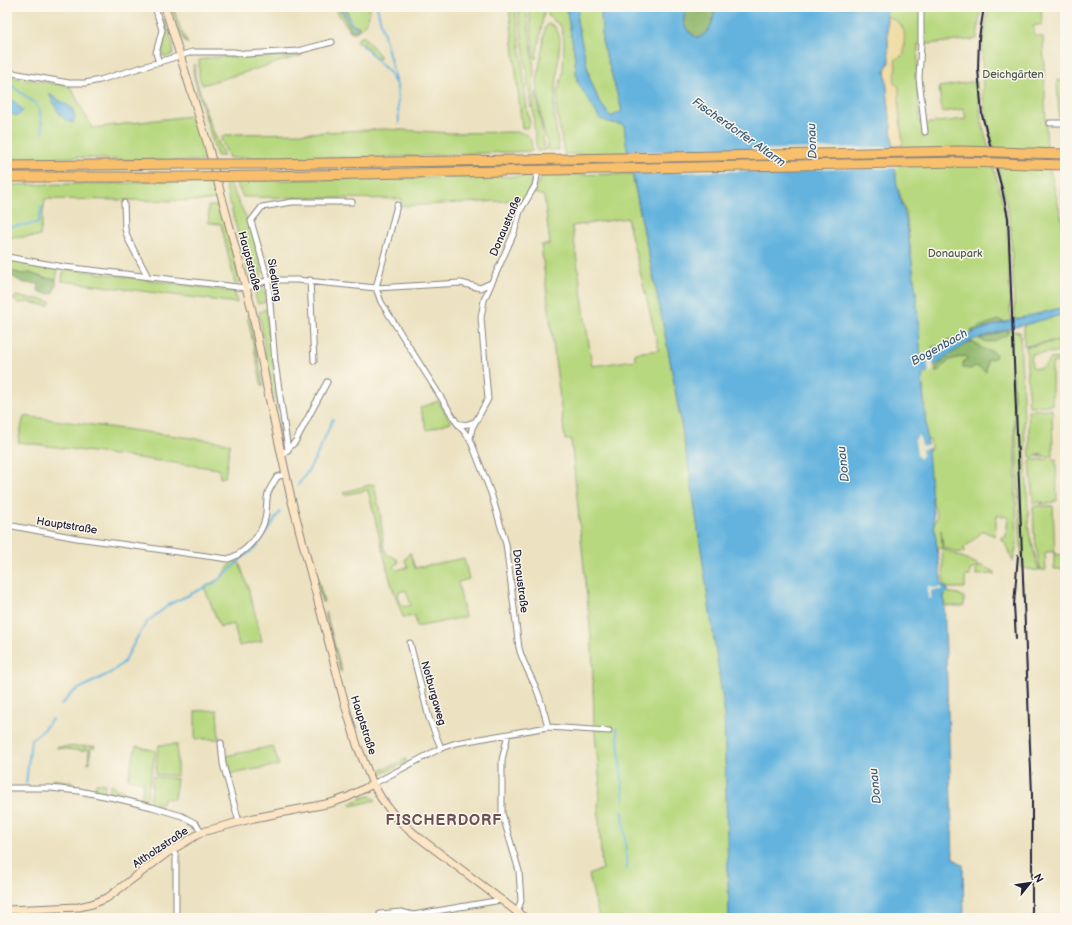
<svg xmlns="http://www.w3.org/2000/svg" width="1072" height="925" font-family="'Balsamiq Sans',sans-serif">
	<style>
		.green { fill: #b8d87f; stroke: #6d7d5d; fill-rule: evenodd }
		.forest { fill: #92b86e; stroke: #5a6d54 }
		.sand { fill: #eeda9e; stroke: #887e6c }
		.water { fill: #64b3de; stroke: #436a8c }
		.pier { fill: #ece2c1 }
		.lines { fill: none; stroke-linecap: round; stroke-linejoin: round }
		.stream { stroke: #64b3de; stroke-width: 2 }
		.street-casing { stroke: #87827e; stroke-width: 7 }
		.secondary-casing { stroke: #87827e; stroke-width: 9 }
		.highway-casing { stroke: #87827e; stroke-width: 11 }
		.street { stroke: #fff; stroke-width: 5 }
		.secondary { stroke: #fce5c4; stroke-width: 7 }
		.highway { stroke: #f8bf6c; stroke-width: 9 }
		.rail { stroke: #22223b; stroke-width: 2 }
		.highway-bridge-casing { stroke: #87827e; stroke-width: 11; stroke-linecap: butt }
		.highway-bridge { stroke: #f8bf6c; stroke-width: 9 }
		.labels { text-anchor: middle; stroke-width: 3; stroke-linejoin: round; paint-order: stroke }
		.park-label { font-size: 11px; fill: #4f594f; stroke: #fbf7ec }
		.street-label { font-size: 11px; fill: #22223b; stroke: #fbf7ec }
		.water-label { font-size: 12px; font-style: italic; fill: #3c5c7c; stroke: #fbf7ec }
		.district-label { font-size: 15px; font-weight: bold; letter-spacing: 1px; fill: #6c5055; stroke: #fbf7ec }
	</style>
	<rect width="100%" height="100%" fill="#fbf7ec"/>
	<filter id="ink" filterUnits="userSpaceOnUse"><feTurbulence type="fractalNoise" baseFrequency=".025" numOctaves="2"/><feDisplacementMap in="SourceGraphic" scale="8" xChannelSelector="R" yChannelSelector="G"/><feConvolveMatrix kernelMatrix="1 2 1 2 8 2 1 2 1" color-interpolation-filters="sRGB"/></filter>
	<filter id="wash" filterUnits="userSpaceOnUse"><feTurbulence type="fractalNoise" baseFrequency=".012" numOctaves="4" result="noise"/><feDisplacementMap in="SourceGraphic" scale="16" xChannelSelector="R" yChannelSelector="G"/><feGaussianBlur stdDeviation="0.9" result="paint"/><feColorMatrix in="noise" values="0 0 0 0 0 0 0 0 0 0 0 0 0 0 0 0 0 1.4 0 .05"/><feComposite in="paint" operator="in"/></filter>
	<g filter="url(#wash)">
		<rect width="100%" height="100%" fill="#ece2c1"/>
		<path class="green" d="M171,7H173L181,30L188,44L186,43L179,32Z
			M334,7L342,12L351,31V25L346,7H370C369,20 366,26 354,33L349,30Z
			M509,7H515L522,61L527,109L530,123L527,128H522Z
			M518,7H526L534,70L531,108Z
			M529,7H545L536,59L534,58Z
			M549,7H568L567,13L574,51L577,81L608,122L624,125L628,154H564L557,113L558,91L563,73L564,41L561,26L548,16Z
			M579,7H601L602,41L622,111L610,117L599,101L590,79L577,21Z
			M887,7H982L979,20L977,39L918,45L917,80L920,124L966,119L964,109L942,112L939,87L977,81L981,119L1007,218L1011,331L1020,332L1029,532L1039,571L1022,568L1013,375L1017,544L1013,562L1004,541H1002V537H1006L1008,517L997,515L995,536L983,531L964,548V553L960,552L959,553L943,547L941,530L942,548L977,564L976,568L970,570V576H965V588H948L944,586L942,548H937L934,525L937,516L932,498L927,449H931L930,440L927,441L916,295L906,213L897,186L885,69Z
			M988,7H1041L1042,24L1033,26L1035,36L1043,37L1047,158L1063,224L1065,253V307L1015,320L1010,220L983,101L982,49Z
			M163,18H164L173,44V53L170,56L165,57L163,56L162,53L166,30Z
			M548,24C556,25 558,31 560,39L554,115L559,150H548L547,141L544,132L541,117L537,82L545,28Z
			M363,36L376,51L381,58L377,59L363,43L359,44L356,40Z
			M303,55L202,85L199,76V60L214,57H270Z
			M194,64L195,76L207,116L224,156H217L194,77L193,70Z
			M7,76L70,86L92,128L189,116L199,129L208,161L118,160L79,157L7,159V130L11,127L7,120Z
			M1057,80L1065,82V117L1059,118Z
			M536,91L545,150L537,151C535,134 530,106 536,91Z
			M385,129L451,133L518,132C532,135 531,138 532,151L369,158H229L221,139L223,136L237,134L307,133Z
			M1061,173H1063L1065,216L1062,194Z
			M632,174L668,349L691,481L724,708L729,918H599L589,875L602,869L598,808L600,784L594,723L592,647L571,439L565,440L541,245L550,244L544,196L533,193V192L543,175ZM627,218L659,350L635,353V360L592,366L572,226Z
			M532,176L531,187L523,200L401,206L402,199L243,197L235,181Z
			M159,180L214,182L219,199L199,201L45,199L40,236L7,238V185L127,183Z
			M224,181H228L253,231L262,271L261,277L258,280L253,281L249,275Z
			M208,206H216L222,208L239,279V282L235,284L221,224L209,223Z
			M7,259L58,269L56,279L44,278L30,273L22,274L7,270Z
			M69,269L235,292L237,303L62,281L63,273Z
			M259,287H262L265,290L266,302L258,304C256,298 253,293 259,287Z
			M16,296C27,299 39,298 51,302L48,306L29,302L19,303L13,299Z
			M266,309L279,409L278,410L271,387L259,312Z
			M249,314L264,386L262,387L247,315Z
			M1065,314V339L1024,346V325Z
			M1065,340V346H1062L1059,352L1031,354L1032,367C1041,370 1045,367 1050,359L1065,358V361L1052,363V405L1029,406L1026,347Z
			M438,401L451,422L427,430L420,408Z
			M1052,409L1053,456L1038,457V456L1043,455L1042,453L1036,454V457H1030L1028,410Z
			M24,416L230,443L225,477L220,478L219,469L18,442Z
			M1056,459L1057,501H1054L1053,503L1040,504L1043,503L1044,502H1038V503H1033L1030,460Z
			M374,484L380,512L384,548L387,554L397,559L398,563L394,567L397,570L408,567L405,560L410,552L415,568L464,558L469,579L458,582L465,617L417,627L415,616L407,617H403L390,580L368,490L344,495V492ZM406,590L411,605L405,607L401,604L398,597L399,592Z
			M1033,506H1053L1055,555L1064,554L1065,569H1054V552H1045L1046,570H1040L1034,532Z
			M310,549L324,602H322L309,550Z
			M233,561L239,562L248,587L262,641L239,646L234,624L220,627L204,587L220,578Z
			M980,565L995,572V574L976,575V570Z
			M946,592L958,594L964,597V606H945L944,596Z
			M325,613H326L342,672L340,671Z
			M217,710L219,739H195V711Z
			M177,744V776L155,774L159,745Z
			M95,746V748H91L89,763H88L89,750L84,749L83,751L57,748V747Z
			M136,746L156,751L146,800L141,799L144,782L129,779L128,777V774L129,775Z
			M273,746L279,765L231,774L226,756Z
			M406,759V763L381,774L377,773L376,770L379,771Z
			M153,776L177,779L174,799L163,798L162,804L149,801L150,796H151Z
			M53,779L72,782V786L54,784Z
			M96,783L105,784L104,792L95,790Z
			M110,785H114V789L123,790V795L134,797V798L109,793Z
			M370,796L376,800L352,806L351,804L361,798Z"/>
		<path class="forest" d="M335,7H346L351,25L359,26L358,30L351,31L342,12Z
			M685,7H715C714,20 711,32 698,38C690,34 682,27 684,17C685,13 686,11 685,7Z
			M7,270L22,274L30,273L44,278L56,279V286L52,294L38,292L39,284L24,283L11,276H7Z
			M999,320L1005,322L972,332L971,331L983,325Z
			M1008,330V334C997,339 991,346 979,339Z
			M959,338C963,340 968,341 972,342C979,345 985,352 993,351L996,354L995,358L987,360L986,372L976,366L970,369L963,368V362L967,359L965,356L950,360L936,373V367L947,358L946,355L933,353L932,347L946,345L947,341L951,339Z"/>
		<path class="sand" d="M887,16C909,27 904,31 904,54L895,60L896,67L894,83L899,87V111L903,145L893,146L885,69L889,62Z"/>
		<path class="water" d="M568,7H579L577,21L590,79L599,101L611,117L622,111L602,41L601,7H685C686,11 685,13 684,17C682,27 690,34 698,38C711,32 714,20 715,7H886L889,62L885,70L897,186L906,219L916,292L921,359H926C940,350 954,341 969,334C999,322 1034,315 1065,307V314L1004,330L973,340L947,356L922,376L934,524L942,585L948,589L944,596L953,858L963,865L964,918H729L724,708L691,481L668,349L626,143L624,125L608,122L600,119L577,81L574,51L567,13Z
			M49,94L72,108L75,117L73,123C60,121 55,105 49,94Z
			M7,95L17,104L23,111L18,116L7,113Z"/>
		<path class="pier" d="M895,147L897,168L630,173L625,152Z
			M932,353L934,369L929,374L927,356Z
			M918,435L921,440L922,446L929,445V448L922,449L923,455L920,459L917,455L915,440Z
			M928,586H931L932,588L942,587L941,590H931V599L928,598Z"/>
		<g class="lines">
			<path class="stream" d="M340,7L356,29
				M377,7L397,86L399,123
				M7,8L8,7
				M359,42L389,72L395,83
				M7,82L36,104L40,112L43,133
				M7,227L38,223L42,207
				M298,485C314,465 323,442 333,419
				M61,705L73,692L112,672L124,662L138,636L148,621L170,604L214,583L231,569L242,558L256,547L280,512
				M617,729L624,801
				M26,784L31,740L43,730L52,719
				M621,812H623L627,869"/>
		</g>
	</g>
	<g filter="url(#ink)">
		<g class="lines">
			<g class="street-casing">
				<path id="street" d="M155,7L162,30L156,53L159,63
					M921,7V44L919,78L925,132
					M7,72L69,83H85L100,80L192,52H234L246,54L298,51L332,42
					M1050,123H1065
					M124,203L125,229L128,239L148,277
					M397,205L376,288L381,302L457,423L470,439L491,493L506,544L519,648C523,664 532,677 538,693C542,704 545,715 548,727
					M7,257L64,267L246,288L268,280H297L376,288L461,283L480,288L491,283
					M310,280L314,361
					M457,423C464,425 468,425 474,422
					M470,439L472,428L488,399L481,318L484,300L514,233L520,211L535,186L537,176
					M288,450L275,362L268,280L251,221L262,207L292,202H352
					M281,456L295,442L327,382
					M7,525L77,538L228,559C244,554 261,536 265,519C267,511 266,501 268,493C270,488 274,482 277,477L286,474
					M410,643L429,718L441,748
					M508,734L502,760V813L519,871L521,901L515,918
					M221,743L223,764L239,822
					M373,784L441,748L456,743L548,727L609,731
					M7,788H50L79,791L119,799L152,807L182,816L195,823L202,832
					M173,850L176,857V918
					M380,918V914L401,912L413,915L501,900"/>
			</g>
			<g class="secondary-casing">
				<path id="secondary" d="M165,7L207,142L252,310L268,393L291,498L346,708L357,745L373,784L381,798L396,818L417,836L525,918
					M7,910L79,907L92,904L107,898L167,853L202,832L254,818L331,803L348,797L373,784"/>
			</g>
			<g class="highway-casing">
				<path id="highway" d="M266,164L516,160
					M1031,164L1065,165
					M7,166L183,164
					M266,176L846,164
					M7,177H182"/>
			</g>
			<use href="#street" class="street"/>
			<use href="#secondary" class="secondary"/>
			<use href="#highway" class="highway"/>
			<path class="rail" d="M984,7L979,38L978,69L982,115L1002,189L1008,218L1032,794V918
				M1016,639L1014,605L1018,555"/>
			<g class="highway-bridge-casing">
				<path id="highway-bridge" d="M516,160L962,151L1065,154
					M183,164H266
					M846,164L965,162L1031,164
					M182,177L266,176"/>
			</g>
			<use href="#highway-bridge" class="highway-bridge"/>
		</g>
	</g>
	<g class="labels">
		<g class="park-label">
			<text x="1013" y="78">Deichgärten</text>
			<text x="955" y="257">Donaupark</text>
		</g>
		<g class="street-label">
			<text transform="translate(505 226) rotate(-67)" y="4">Donaustraße</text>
			<text transform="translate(250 261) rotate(75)" y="4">Hauptstraße</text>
			<text transform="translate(275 280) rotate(81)" y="4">Siedlung</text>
			<text transform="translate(67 525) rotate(9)" y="4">Hauptstraße</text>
			<text transform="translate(521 581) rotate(83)" y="4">Donaustraße</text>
			<text transform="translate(434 693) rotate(74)" y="4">Notburgaweg</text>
			<text transform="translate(364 725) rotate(72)" y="4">Hauptstraße</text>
			<text transform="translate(160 847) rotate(-34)" y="4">Altholzstraße</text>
		</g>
		<g class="water-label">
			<text transform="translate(739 132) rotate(35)" y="4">Fischerdorfer Altarm</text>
			<text transform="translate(812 141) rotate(-92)" y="4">Donau</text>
			<text transform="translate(939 347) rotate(-29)" y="4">Bogenbach</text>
			<text transform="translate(843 464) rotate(-96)" y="4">Donau</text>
			<text transform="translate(875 786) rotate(-96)" y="4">Donau</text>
		</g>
		<g class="district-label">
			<text x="444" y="825">FISCHERDORF</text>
		</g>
	</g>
	<rect width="1072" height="925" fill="none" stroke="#fbf7ec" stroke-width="24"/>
	<g transform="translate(1030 883) rotate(60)" stroke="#fbf7ec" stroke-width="3" paint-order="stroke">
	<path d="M0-3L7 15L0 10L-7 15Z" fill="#22223b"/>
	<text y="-6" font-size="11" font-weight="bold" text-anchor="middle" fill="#22223b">N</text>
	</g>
</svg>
